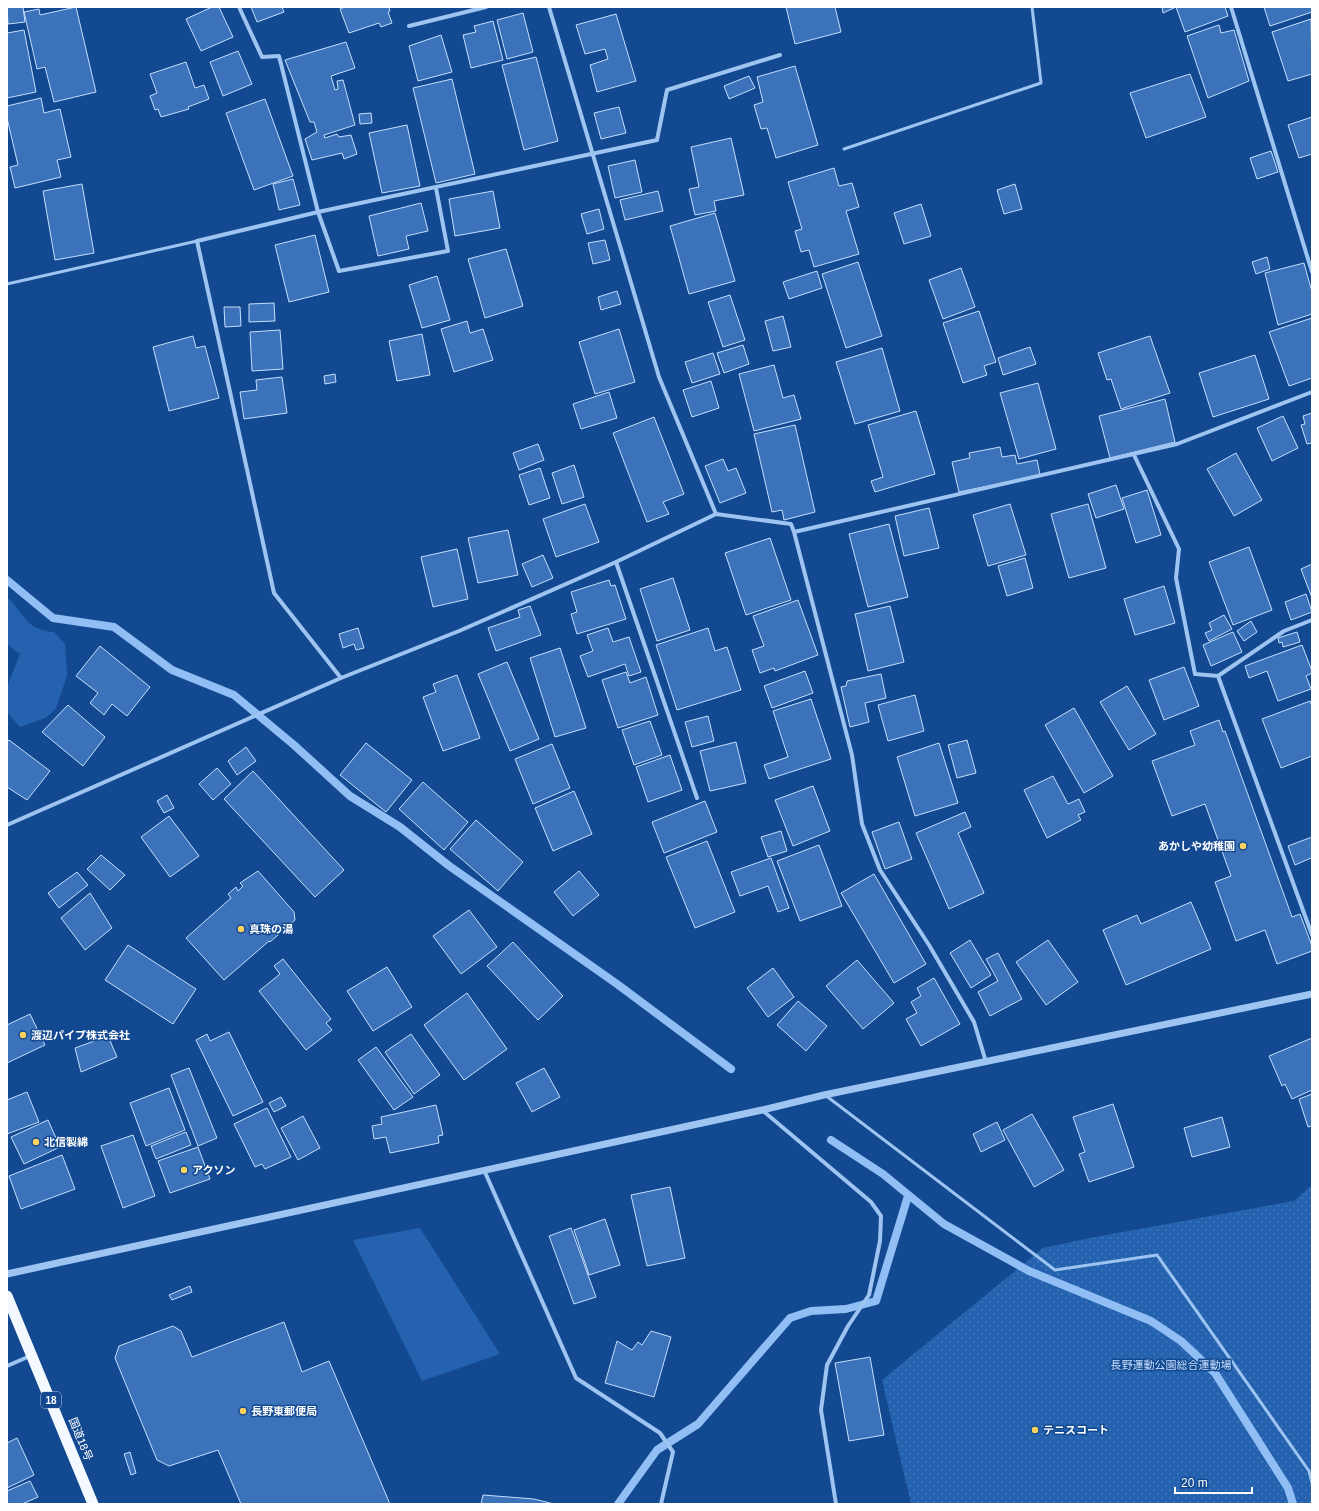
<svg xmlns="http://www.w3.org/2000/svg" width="1319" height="1511" font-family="Helvetica,'Noto Sans JP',sans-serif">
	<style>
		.grass { fill: #2462b0 }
		.park { fill: url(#park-dots) }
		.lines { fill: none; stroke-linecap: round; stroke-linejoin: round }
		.stream { stroke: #90bef5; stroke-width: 8 }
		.building { fill: #3b72b9; stroke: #c6defd }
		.service { stroke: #9ec4f2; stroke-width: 3 }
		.minor { stroke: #9ec4f2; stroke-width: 4 }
		.tertiary { stroke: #9ec4f2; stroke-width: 7 }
		.trunk { stroke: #f4f8ff; stroke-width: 11 }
		.poi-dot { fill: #ffd25f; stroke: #124991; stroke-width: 1.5 }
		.labels { text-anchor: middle; stroke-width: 3; stroke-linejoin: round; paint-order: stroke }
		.shield { fill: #124991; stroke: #b8c8de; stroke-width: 1 }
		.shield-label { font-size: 10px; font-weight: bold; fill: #fff }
		.poi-label { font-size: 11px; font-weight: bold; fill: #fff; stroke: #124991; text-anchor: start }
		.park-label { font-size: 11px; fill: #c6defd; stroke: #124991 }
		.street-label { font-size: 11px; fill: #fff; stroke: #124991 }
	</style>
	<defs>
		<pattern id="park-dots" width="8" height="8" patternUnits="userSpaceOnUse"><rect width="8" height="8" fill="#2462b0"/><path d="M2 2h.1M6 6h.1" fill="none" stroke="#457abc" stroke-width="1.8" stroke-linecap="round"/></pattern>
	</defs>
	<rect width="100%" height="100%" fill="#124991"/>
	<path class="grass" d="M7,597C25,614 25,630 54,632L65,644L67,675L63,688L55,710L45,718L20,727L7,712V687L20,654L7,644Z
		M420,1228L500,1354L422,1381L353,1240Z"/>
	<path class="park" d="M1312,1185V1504H911L882,1380L1043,1248L1090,1238L1294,1201Z"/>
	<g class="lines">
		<path class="stream" d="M7,580L53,618L114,627L172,670L234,695L294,745L350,796L400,827L448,865L617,984L731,1069
			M831,1140L883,1174L944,1224L1029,1271L1151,1321L1181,1341L1215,1373L1288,1488L1293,1504
			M618,1504L657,1450L698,1424L790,1318L811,1311L846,1309L876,1301L908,1196"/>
	</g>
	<path class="building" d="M7,7H23L25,22L8,24Z
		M76,7L96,92L54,102L45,67L37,69L24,12L39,9L40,15Z
		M212,7H219L233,37L201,51L186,19Z
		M251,7H282L284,12L257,22Z
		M345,7H389L390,11L388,12L392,23L381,27L379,23L349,33L340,9Z
		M786,7H835L841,32L795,44Z
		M1162,7H1225L1228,16L1185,32L1176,7L1163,13Z
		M1264,7H1312V12L1270,26Z
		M523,13L533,52L507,59L497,20Z
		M616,14L636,81L597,92L590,65L608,59L605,49L585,54L576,25Z
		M1311,19L1312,74L1288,81L1272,32Z
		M493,21L503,60L471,68L463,35L476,32L474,26Z
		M1219,25L1221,33L1234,30L1249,81L1208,98L1187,36Z
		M24,30L36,92L7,98V33Z
		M441,35L452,72L418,81L409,46Z
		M346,42L355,68L331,76L335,90L338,89L337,81L343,80L355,125L324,135L325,138L337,134L339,137L351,135L357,154L344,159L342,153L312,160L305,139L317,132L314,122H310L285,60Z
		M238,51L252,84L223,96L210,62Z
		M536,57L558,141L524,150L502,65Z
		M186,62L195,88L204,85L209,99L188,107L189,109L161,117L158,109L155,110L150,96L157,93L150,74Z
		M795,66L818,145L776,158L767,128L761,129L754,105L763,102L757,77Z
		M1190,74L1206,117L1146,138L1130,93Z
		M749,76L755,88L729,99L724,86Z
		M452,79L475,174L436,183L413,88Z
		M41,98L44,113L60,109L71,157L57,160L61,177L15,188L10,167L18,165L7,118V106Z
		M265,99L293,176L254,190L226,113Z
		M619,107L626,133L601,139L594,113Z
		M371,113L372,123L360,124L359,114Z
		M1312,117V154L1299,158L1288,125Z
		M407,125L420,186L382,193L369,133Z
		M731,138L744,195L714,201L716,211L695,215L689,189L699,187L691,147Z
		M1271,151L1278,172L1257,179L1250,158Z
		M635,160L642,192L615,198L608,166Z
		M834,168L839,186L852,183L859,207L846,211L859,254L814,267L809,250L801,252L795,231L802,229L788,182Z
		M293,179L300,205L279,210L273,184Z
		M82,184L94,253L55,260L43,191Z
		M1015,184L1022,209L1004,214L997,190Z
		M493,191L500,228L455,236L449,199Z
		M658,191L663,211L625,220L620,200Z
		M421,203L428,231L406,236L409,249L378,256L369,216Z
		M921,204L931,236L904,244L894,213Z
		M599,209L604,229L587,234L581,214Z
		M715,213L735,281L689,294L670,226Z
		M315,235L329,292L289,302L275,245Z
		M605,240L610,260L593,264L588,243Z
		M506,249L523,306L485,318L468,259Z
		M1267,257L1270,269L1256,274L1252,262Z
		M858,262L882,336L846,348L822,274Z
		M1304,263L1312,292V314L1278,325L1265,273Z
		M961,268L975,307L943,319L929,280Z
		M817,271L822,288L789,299L783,282Z
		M437,276L450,320L422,328L409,285Z
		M617,291L621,304L601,310L598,297Z
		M730,295L745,340L723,347L708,302Z
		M274,303L275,321L249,322V304Z
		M224,307H240L241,326L225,327Z
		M979,311L996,362L984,366L987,375L963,383L943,323Z
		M783,316L791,347L773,351L765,321Z
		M1312,318V378L1289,386L1269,332Z
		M467,321L470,333L483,329L493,360L454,372L441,329Z
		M619,329L635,382L595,394L579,342Z
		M280,330L283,369L252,371L250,332Z
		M422,334L430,375L397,381L389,341Z
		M193,336L196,348L205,346L219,398L169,411L153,347Z
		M1150,336L1170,393L1121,409L1111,379L1107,380L1098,353Z
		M743,345L749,364L724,373L717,353Z
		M1030,347L1036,364L1003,375L998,358Z
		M882,348L900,411L855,424L836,362Z
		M713,353L720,374L692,383L685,362Z
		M1255,355L1269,399L1213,417L1199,373Z
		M774,365L783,398L794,395L801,419L754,431L739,374Z
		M335,374L336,382L325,384L324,376Z
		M282,377L287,413L244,419L240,392L257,390L256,380Z
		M711,381L719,408L692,417L683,390Z
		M1038,383L1056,449L1019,459L1000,393Z
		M609,392L617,418L581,429L573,404Z
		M1165,399L1175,442L1110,458L1099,416Z
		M916,411L935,474L875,492L871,481L883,477L868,425Z
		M1312,413V443L1307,444L1301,425L1305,424L1303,416Z
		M1283,416L1298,448L1272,461L1257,428Z
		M654,417L684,494L663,502L669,514L647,522L613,433Z
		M795,425L815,512L784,520L782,510L772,512L754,434Z
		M538,444L544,460L519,470L513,453Z
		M1000,447L1002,457L1015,455L1017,464L1037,460L1040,475L959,492L952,462L970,458L969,453Z
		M1236,453L1262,500L1234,516L1207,469Z
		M723,459L728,471L736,468L746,493L720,503L705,466Z
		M574,465L584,497L562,504L552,473Z
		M540,468L550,498L529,505L519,475Z
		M1116,485L1124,509L1096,518L1088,494Z
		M1147,490L1161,535L1136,543L1122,498Z
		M585,504L599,542L556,557L543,519Z
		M1010,504L1026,555L988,566L973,515Z
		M1088,504L1106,568L1069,578L1051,514Z
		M929,508L939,548L904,556L895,516Z
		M889,524L908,597L868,607L849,534Z
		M508,530L518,575L478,583L468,538Z
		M770,538L791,600L746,615L725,553Z
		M1249,547L1272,610L1233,625L1209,562Z
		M457,549L468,599L433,607L421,557Z
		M543,555L553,578L532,587L522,564Z
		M1025,558L1033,588L1007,596L998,566Z
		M1312,564V598L1301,569Z
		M673,578L690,630L657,641L640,589Z
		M609,580L611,586L615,585L626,619L577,634L571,614L577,612L571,592Z
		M1164,586L1175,623L1135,635L1124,599Z
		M1306,594L1312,612L1291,620L1285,602Z
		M798,600L818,655L775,671L774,668L760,673L752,650L764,646L753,616Z
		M530,606L541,635L496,651L488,628L520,617L518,610Z
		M890,606L904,662L868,671L855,614Z
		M1224,615L1232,629L1209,641L1205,633L1212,630L1209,623Z
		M1251,621L1257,632L1244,641L1237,631Z
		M358,628L364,648L356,650L354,644L343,648L339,634Z
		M608,628L613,642L629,637L641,672L629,676L625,664L588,677L580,656L593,651L587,635Z
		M708,628L715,651L727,647L741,690L677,710L656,645Z
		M1233,632L1242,652L1211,666L1203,645Z
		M1297,632L1300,642L1283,647L1282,642L1279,643L1278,638Z
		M1302,645L1312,671V673L1306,676L1311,689L1278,701L1267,671L1249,678L1245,666Z
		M100,646L150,687L127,716L112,704L104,715L90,703L98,693L76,676Z
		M560,648L586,728L555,737L530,658Z
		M507,662L539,739L510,751L478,674Z
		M1184,667L1199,706L1164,720L1149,680Z
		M805,671L813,693L772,708L764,686Z
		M626,672L630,683L646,677L658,715L618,728L602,680Z
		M881,674L886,698L865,703L869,722L850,727L841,687L846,686L847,681Z
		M457,675L480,738L443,751L423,697L436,692L433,684Z
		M1127,686L1156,734L1129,750L1100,702Z
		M915,695L924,731L888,741L878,705Z
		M811,699L831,759L769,779L764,765L788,757L773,711Z
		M1310,701L1312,706V756L1281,768L1262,719Z
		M68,705L105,737L83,766L42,732Z
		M1074,708L1113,776L1084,793L1045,725Z
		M708,716L714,741L692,747L685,722Z
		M1219,720L1223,732L1225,731L1292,917L1300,914L1312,946V951L1277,964L1265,930L1236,941L1215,882L1231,876L1205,804L1172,816L1152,761L1195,745L1190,731Z
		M650,721L662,755L634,765L622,730Z
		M9,740L50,771L27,800L7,787V742Z
		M967,740L976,773L957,778L948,745Z
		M736,742L746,783L710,791L700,751Z
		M366,743L412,780L386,812L340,775Z
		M939,743L958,803L915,816L897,757Z
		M552,744L570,788L533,804L515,759Z
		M246,747L256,761L237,775L228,761Z
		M670,755L682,790L648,802L636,767Z
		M217,768L231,784L213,800L199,784Z
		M253,771L344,870L315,897L224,799Z
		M1053,776L1068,804L1079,799L1085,812L1078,815L1081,820L1047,838L1024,790Z
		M423,782L468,822L444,850L399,809Z
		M813,786L830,831L793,846L775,800Z
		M574,791L592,834L553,851L535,808Z
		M167,795L174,808L164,813L157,801Z
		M705,801L717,832L664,853L652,822Z
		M965,812L971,827L958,833L984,893L949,909L916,833Z
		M169,816L199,856L170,877L141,837Z
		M476,820L523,862L498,891L450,849Z
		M899,822L912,859L885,869L872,832Z
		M781,831L787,851L768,857L761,837Z
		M1312,837V860L1311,858L1295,865L1288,846Z
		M707,841L735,912L695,928L666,857Z
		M819,845L842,906L800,921L777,861Z
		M101,855L125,875L110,890L87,869Z
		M771,858L789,908L778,912L768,886L740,896L731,872Z
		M258,871L294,912L295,920L270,942L269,941L224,980L186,938L231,898L228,894L236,887L238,891L243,886L240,883Z
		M579,871L599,895L573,916L554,892Z
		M77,872L88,885L59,908L48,893Z
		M874,874L926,964L894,983L841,893Z
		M90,893L112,928L85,950L61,918Z
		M1191,902L1211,949L1126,985L1103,930L1137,915L1141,924Z
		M469,910L497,947L461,974L433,936Z
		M970,940L991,975L971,988L950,953Z
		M1048,940L1078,982L1046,1005L1016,962Z
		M513,942L563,996L538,1020L487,966Z
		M128,945L196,989L173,1024L105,980Z
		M998,953L1022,999L990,1016L978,992L998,981L986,959Z
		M283,959L331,1019L326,1023L332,1030L306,1050L259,991L280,974L274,966Z
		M857,960L894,1003L863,1029L826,986Z
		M387,967L412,1007L373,1031L347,991Z
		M773,968L794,997L768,1017L747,988Z
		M934,978L960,1024L921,1046L906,1019L917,1013L911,1002L921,996L917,988Z
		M467,993L507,1049L464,1080L424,1025Z
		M798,1001L827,1026L806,1051L777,1025Z
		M30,1014L45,1045L7,1063V1025Z
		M229,1032L263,1102L233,1116L196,1040L207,1034L210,1041Z
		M411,1034L440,1075L414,1094L385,1052Z
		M108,1036L117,1057L81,1072L75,1048Z
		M1312,1038V1090L1292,1099L1285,1084L1282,1086L1269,1056Z
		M376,1047L413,1097L394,1110L358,1060Z
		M189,1068L217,1138L198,1146L171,1075Z
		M544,1068L560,1097L532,1112L516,1083Z
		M169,1088L185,1130L146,1146L130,1103Z
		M27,1092L39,1122L7,1134V1100Z
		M1312,1094V1126L1308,1127L1299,1099Z
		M281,1097L286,1106L274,1112L269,1103Z
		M1113,1104L1134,1167L1089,1182L1079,1154L1085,1152L1073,1117Z
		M436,1105L443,1135L438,1136L439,1143L390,1153L386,1137L374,1139L372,1126L382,1124L381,1117Z
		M267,1108L291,1157L265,1169L262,1164L255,1167L234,1124Z
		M1032,1114L1064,1170L1034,1187L1003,1130Z
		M303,1116L320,1148L298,1160L281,1128Z
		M1222,1117L1230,1147L1192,1157L1184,1128Z
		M48,1120L60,1147L24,1164L11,1137Z
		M997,1122L1005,1140L981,1152L973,1134Z
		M186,1132L191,1145L156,1159L151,1146Z
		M133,1135L155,1196L123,1208L101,1146Z
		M198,1147L210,1179L170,1193L158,1161Z
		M62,1155L75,1189L21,1209L9,1176Z
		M670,1187L685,1258L647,1266L631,1195Z
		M605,1219L620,1265L589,1275L574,1230Z
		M571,1228L596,1297L574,1304L549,1236Z
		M190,1286L192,1292L172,1300L169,1295Z
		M284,1322L302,1372L329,1361L390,1504H241L218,1450L169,1466L157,1460L115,1358L119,1346L173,1326L181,1331L192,1357Z
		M651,1331L671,1337L654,1397L605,1383L617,1341L632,1350L638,1342L642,1345Z
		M870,1357L884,1435L849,1441L835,1363Z
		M17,1438L34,1475L7,1488V1443Z
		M130,1452L136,1473L131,1475L124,1454Z
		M30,1481L38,1497L22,1504H7V1491Z
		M483,1495L534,1499L554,1504H481Z"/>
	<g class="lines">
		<path class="service" d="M844,149L1041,83L1032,7
			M7,284L197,241
			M825,1095L1055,1270L1157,1255L1309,1471L1312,1483"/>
		<path class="minor" d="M239,7L262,57L279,56L318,212L197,241L274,593L341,678
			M549,7L659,377L716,514
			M1231,7L1312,272
			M409,26L486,7
			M436,188L448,251L339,271L318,212L657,140L667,90L780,55
			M1134,455L1179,549L1176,578L1195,674L1218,676
			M794,532L1177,444L1312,392
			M616,562L697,798
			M1312,620L1284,631L1218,676L1312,935
			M7,825L341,678L459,631L616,562L716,514L791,524L794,532L852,755L862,824L880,870L929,945L974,1022L986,1062
			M762,1110L871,1202L881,1216L880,1241L869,1295L848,1326L827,1365L821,1410L836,1504
			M484,1170L576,1378L660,1433L673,1452L661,1504
			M7,1366L30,1356"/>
		<path class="tertiary" d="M7,1274L762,1110L824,1095L1312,994"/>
		<path class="trunk" d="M7,1296L93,1504"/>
	</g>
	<g class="poi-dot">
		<circle cx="1243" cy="846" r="4"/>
		<circle cx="241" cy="929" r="4"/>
		<circle cx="23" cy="1035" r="4"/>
		<circle cx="36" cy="1142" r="4"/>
		<circle cx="184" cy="1170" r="4"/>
		<circle cx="243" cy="1411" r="4"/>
		<circle cx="1035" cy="1430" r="4"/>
	</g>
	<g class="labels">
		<rect class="shield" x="41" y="1392" width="20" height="16" rx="3"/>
		<g class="shield-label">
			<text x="51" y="1404">18</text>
		</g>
		<g class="poi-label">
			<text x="1235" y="850" text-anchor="end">あかしや幼稚園</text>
			<text x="249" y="933">真珠の湯</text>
			<text x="31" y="1039">渡辺パイプ株式会社</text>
			<text x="44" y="1146">北信製綿</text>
			<text x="192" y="1174">アクソン</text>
			<text x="251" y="1415">長野東郵便局</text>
			<text x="1043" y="1434">テニスコート</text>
		</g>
		<g class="park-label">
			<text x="1171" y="1369">長野運動公園総合運動場</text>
		</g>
		<g class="street-label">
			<text transform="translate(81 1439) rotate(68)" y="4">国道18号</text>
		</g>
	</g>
	<rect width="1319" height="1511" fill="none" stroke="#ffffff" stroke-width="16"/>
	<path d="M1175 1487v6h77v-6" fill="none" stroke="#ffffff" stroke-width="2"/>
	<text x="1181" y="1487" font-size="12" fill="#ffffff" stroke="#124991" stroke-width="3" paint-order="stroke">20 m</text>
</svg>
